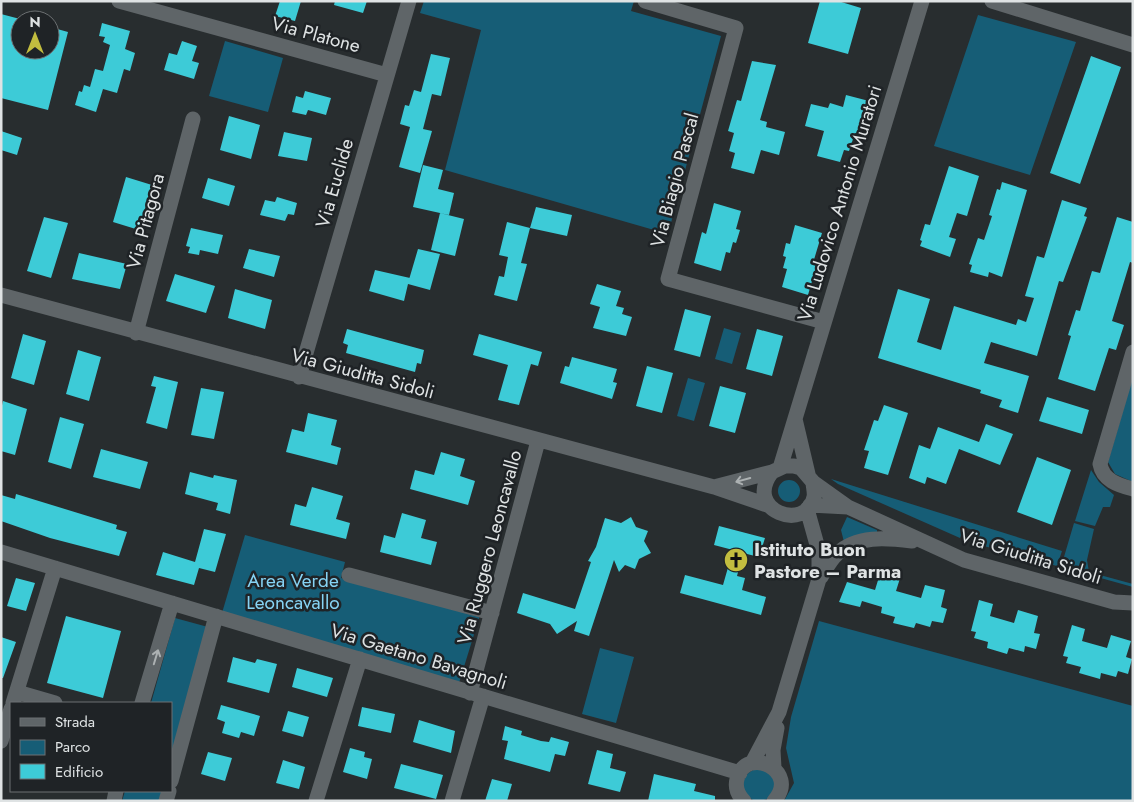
<svg xmlns="http://www.w3.org/2000/svg" width="1134" height="802" font-family="Jost,sans-serif">
	<style>
		.green { fill: #165d76 }
		.building { fill: #3dcbd7 }
		.lines { fill: none; stroke-linecap: round; stroke-linejoin: round }
		.minor { stroke: #5f6568; stroke-width: 15 }
		.oneway { stroke: #acb1b2 }
		.labels { text-anchor: middle; stroke-width: 5; stroke-linejoin: round; paint-order: stroke }
		.street-label { font-size: 19px; fill: #dfe3e4; stroke: #1f2326 }
		.poi-label { font-size: 19px; font-weight: bold; fill: #dfe3e4; stroke: #1f2326; text-anchor: start }
		.park-label { font-size: 19px; fill: #86d3f4; stroke: #1f2326 }
	</style>
	<rect width="100%" height="100%" fill="#282d2f"/>
	<path class="green" d="M424,1H634L631,11L721,36L668,234L445,170L481,30L420,13Z
		M978,15L1076,42L1030,175L934,146Z
		M225,41L283,58L268,112L209,96Z
		M724,328L741,333L732,364L715,359Z
		M1133,376V482L1115,474L1108,462Z
		M688,378L705,383L694,421L677,416Z
		M1091,470L1099,482L1114,495L1110,507H1103L1095,526L1075,521Z
		M831,479L1062,551L1057,566L973,543L976,531L964,527L960,538L838,484Z
		M778 491a11 11 0 1 1 22 0a11 11 0 1 1-22 0Z
		M847,517L877,530V532L844,542L841,530Z
		M1074,523L1094,529L1087,560L1089,572L1133,584V587L1061,567Z
		M245,535L345,562L341,578L480,615L459,683L222,613Z
		M175,618L208,627L171,761V703H151Z
		M819,621L1133,706V801H784L794,783L786,748L791,717Z
		M600,648L634,657L616,723L582,714Z
		M743 785a16 16 0 1 1 32 0a16 16 0 1 1-32 0Z
		M125,791H163L160,801H122Z"/>
	<path class="building" d="M280,1H301L295,21L275,16Z
		M335,1H367L363,13L334,5Z
		M820,1H838L861,8L848,54L808,43Z
		M1,14L20,19V50H50V27L68,32L48,110L1,98Z
		M102,23L130,31L125,49L135,53L130,71L124,69L117,93L103,89L96,112L75,105L79,91L82,92L84,85L90,87L95,69L103,71L110,45L103,42L105,37L99,36Z
		M182,41L197,46L192,61L199,63L194,79L164,70L169,53L177,55Z
		M431,54L450,58L441,96L432,94L423,129L432,131L420,173L399,167L410,127L400,124L405,105L409,106L414,90L421,92Z
		M1091,56L1121,67L1080,184L1050,173Z
		M752,61L776,65L760,120L767,122L766,127L785,132L779,155L761,150L754,174L731,168L735,153L729,151L734,133L728,131L737,100L741,101Z
		M305,91L331,98L326,115L308,110L306,115L292,112L296,96L303,98Z
		M846,95L869,101L860,135L855,133L849,151L844,150L840,162L817,156L824,131L805,126L811,104L828,108L830,103L843,107Z
		M229,116L260,125L251,159L220,150Z
		M1,131L22,138L17,155L1,150Z
		M284,132L312,138L307,161L278,156Z
		M423,165L443,170L438,189L454,193L449,215L413,207Z
		M949,166L979,176L967,216L957,213L949,237L956,239L950,257L920,246L922,241L920,240L925,224L930,225Z
		M126,177L152,185L139,230L113,222Z
		M208,178L235,186L229,206L202,198Z
		M1002,182L1027,190L1002,277L989,272L988,277L970,272L972,265L969,264L978,238L984,240L992,216L989,215L997,189L1000,190Z
		M277,197L297,203L294,215L288,214L285,221L260,215L265,200L275,202Z
		M1062,200L1087,208L1084,216L1087,217L1063,282L1059,281L1037,356L991,342L984,363L1029,376L1018,413L999,407L1002,400L980,393L981,390L878,358L898,289L930,299L917,342L941,350L954,306L1016,325L1018,319L1026,322L1034,298L1025,296L1037,256L1044,258Z
		M714,203L741,211L736,229L740,230L736,243L733,242L730,253L726,252L721,271L694,263L702,232L706,234Z
		M536,207L572,215L567,236L530,228Z
		M440,213L464,219L455,256L431,250Z
		M44,217L68,223L51,278L27,271Z
		M1117,217L1133,222V263L1130,262L1112,321L1124,325L1116,350L1109,348L1095,391L1058,379L1071,336L1068,335L1076,310L1080,311L1092,271L1100,273Z
		M507,222L530,228L521,263L527,264L517,301L494,295L499,276L504,277L508,257L499,255Z
		M795,225L822,233L813,263L817,264L808,295L782,287L787,269L783,268L786,257L783,256L786,243L790,244Z
		M191,228L223,235L218,254L200,250L199,255L188,253L190,247L186,246Z
		M249,249L280,256L274,277L243,268Z
		M418,249L440,254L430,290L408,284L404,301L369,291L375,270L410,278L408,283Z
		M79,253L127,264L120,289L72,279Z
		M175,274L215,286L206,313L166,301Z
		M597,284L621,291L616,306L624,308L622,314L632,317L626,336L593,328L600,307L590,304Z
		M235,289L272,300L265,329L228,318Z
		M685,309L711,316L700,357L674,350Z
		M347,329L424,350L421,364L417,363L415,372L346,353L348,345L343,343Z
		M757,329L783,336L772,376L746,369Z
		M23,334L46,341L34,385L11,378Z
		M479,334L542,352L538,366L531,364L519,405L498,400L508,365L473,355Z
		M78,350L101,357L89,401L66,394Z
		M572,357L617,369L613,382L617,383L612,399L560,383L565,366L569,367Z
		M647,366L673,373L662,413L636,406Z
		M154,376L178,382L167,429L146,423L156,387L151,386Z
		M720,386L746,393L735,433L709,426Z
		M201,388L224,392L214,439L191,435Z
		M1047,397L1089,410L1082,434L1039,421Z
		M3,401L27,409L15,455L1,451V410Z
		M884,405L908,413L888,475L864,468L869,451L864,450L874,420L878,421Z
		M308,413L337,420L331,445L341,448L337,465L286,452L292,429L304,432Z
		M60,417L84,424L71,469L48,462Z
		M986,424L1013,434L1000,465L959,449L946,484L927,477L925,484L909,478L919,445L930,449L938,427L979,442Z
		M101,449L148,462L140,489L93,477Z
		M441,452L465,459L460,476L475,481L468,505L410,489L415,470L434,475Z
		M1037,457L1071,470L1052,525L1017,512Z
		M190,472L213,478L214,475L237,480L230,514L216,510L218,503L185,494Z
		M312,487L343,496L336,519L350,523L346,539L290,525L295,504L306,507Z
		M16,494L117,525L116,529L127,532L119,556L50,538L1,521V495L15,499Z
		M402,513L426,520L421,538L437,542L431,565L380,552L384,535L395,538Z
		M631,517L636,527L648,531L644,541L651,553L639,559L635,569L625,565L619,572L614,560L589,636L574,631L577,621L557,634L550,624L517,613L523,593L575,609L591,562L588,561L596,547L605,518L621,523Z
		M719,526L765,538L759,557L743,553L737,576L745,578L742,590L766,597L761,615L680,593L685,575L723,585L733,550L714,545Z
		M204,529L226,534L215,572L199,568L194,585L156,575L163,552L195,562Z
		M888,568L902,572L896,591L921,598L925,585L945,590L941,607L947,609L943,623L932,621L930,627L916,623L914,628L893,623L895,617L881,613L882,607L862,601L860,607L839,602L847,582L875,590L879,577L885,579Z
		M16,578L35,583L26,611L7,606Z
		M979,600L993,604L990,616L1014,623L1018,610L1038,616L1034,633L1040,634L1036,649L1025,646L1024,652L1009,648L1007,654L987,648L988,642L974,638L976,632L971,631Z
		M66,616L121,631L103,698L47,683Z
		M1072,625L1085,629L1082,641L1107,648L1111,635L1131,641L1126,657L1132,659L1128,674L1118,671L1116,677L1101,673L1100,679L1079,673L1081,667L1066,663L1068,657L1063,656Z
		M1,637L16,642L3,678H1Z
		M233,657L255,663L257,659L277,664L269,693L227,682Z
		M297,668L333,678L327,697L292,687Z
		M221,705L260,716L254,736L241,732L239,738L222,733L225,722L217,719Z
		M362,707L395,714L391,733L358,726Z
		M288,711L309,717L303,737L282,731Z
		M419,720L455,731L451,753L413,742Z
		M505,726L522,731L521,735L541,741L549,742L551,737L569,742L565,756L555,754L550,772L504,759L508,741L502,740Z
		M350,748L365,752L364,757L372,759L367,779L343,772Z
		M597,750L613,754L610,768L626,772L620,792L588,784Z
		M208,752L232,758L225,781L201,774Z
		M283,760L305,767L299,789L276,783Z
		M401,764L443,775L436,799L394,788Z
		M654,774L696,784L694,791L715,796V801H648Z
		M492,779L512,784L507,801H485Z"/>
	<g class="lines">
		<path class="minor" d="M119,1L387,75
			M645,1L736,28L668,279L824,322
			M992,1L1133,45
			M1,295L714,487L770,506
			M136,333L193,119
			M1133,352L1100,464C1103,481 1119,485 1133,489
			M299,377L409,1
			M795,419L808,474
			M780,468L922,1
			M772,472C742,511 807,533 814,497C815,493 813,486 813,482
			M714,487L772,472L785,466H794L801,468L813,482L848,507L964,560L1114,602L1133,603
			M810,505L848,507
			M1,552L740,773
			M349,575L492,613
			M821,577C826,569 830,560 837,554C856,535 887,538 912,541
			M17,692L55,703
			M470,693L538,441
			M13,703L55,568
			M142,703L172,603
			M1,741L11,709
			M752,763L779,712L819,579V552L807,509
			M774,768L773,750L777,728
			M171,781L216,616
			M114,801L116,791
			M166,801L169,791
			M316,801L360,659
			M452,801L483,696
			M744,801C738,795 735,787 737,779C746,744 801,771 774,801"/>
	</g>
	<defs><path id="oneway-shaft" d="M-6 0H5M1.5-3L5.5 0L1.5 3" fill="none" stroke-width="1.6" stroke-linecap="round" stroke-linejoin="round" transform="scale(1.25)"/></defs>
	<g class="oneway">
		<use href="#oneway-shaft" transform="translate(743 480) rotate(165)"/>
		<use href="#oneway-shaft" transform="translate(156 657) rotate(-73)"/>
	</g>
	<defs>
		<g id="church-disc" transform="scale(1.25)"><circle r="9.5" fill="#c2bd3f" stroke="#1f2326"/><path d="M-1.2-6h2.4v3.5h3.3v2.4h-3.3V6h-2.4V-.1h-3.3v-2.4h3.3Z" fill="#111"/></g>
	</defs>
	<g fill-rule="evenodd">
		<use href="#church-disc" x="736" y="560"/>
	</g>
	<g class="labels">
		<g class="street-label">
			<text transform="translate(316 34) rotate(15)" y="7">Via Platone</text>
			<text transform="translate(674 180) rotate(-75)" y="7">Via Biagio Pascal</text>
			<text transform="translate(334 183) rotate(-74)" y="7">Via Euclide</text>
			<text transform="translate(839 203) rotate(-73)" y="7">Via Ludovico Antonio Muratori</text>
			<text transform="translate(145 221) rotate(-75)" y="7">Via Pitagora</text>
			<text transform="translate(363 373) rotate(15)" y="7">Via Giuditta Sidoli</text>
			<text transform="translate(489 547) rotate(-75)" y="7">Via Ruggero Leoncavallo</text>
			<text transform="translate(1031 556) rotate(17)" y="7">Via Giuditta Sidoli</text>
			<text transform="translate(419 656) rotate(17)" y="7">Via Gaetano Bavagnoli</text>
		</g>
		<g class="poi-label">
			<text x="754" y="556">Istituto Buon<tspan x="754" dy="22">Pastore – Parma</tspan></text>
		</g>
		<g class="park-label">
			<text x="293" y="587">Area Verde<tspan x="293" dy="22">Leoncavallo</tspan></text>
		</g>
	</g>
	<rect width="1134" height="802" fill="none" stroke="#dfe3e4" stroke-width="5"/>
	<rect x="10" y="702" width="162" height="90" fill="#1f2326" stroke="#6c7072"/>
	<rect x="20" y="718" width="25" height="8" fill="#5f6568" stroke="#6c7072"/>
	<text x="55" y="727" font-size="15" fill="#dfe3e4">Strada</text>
	<rect x="20" y="740" width="25" height="15" fill="#165d76" stroke="#6c7072"/>
	<text x="55" y="752" font-size="15" fill="#dfe3e4">Parco</text>
	<rect x="20" y="764" width="25" height="15" fill="#3dcbd7" stroke="#6c7072"/>
	<text x="55" y="777" font-size="15" fill="#dfe3e4">Edificio</text>
	<g transform="translate(35 35)"><circle r="24" fill="#1f2326" stroke="#6c7072"/>
	<path d="M0-4L9 19L0 12L-9 19Z" fill="#c2bd3f"/>
	<text y="-8" font-size="14" font-weight="bold" text-anchor="middle" fill="#dfe3e4">N</text>
	</g>
</svg>
